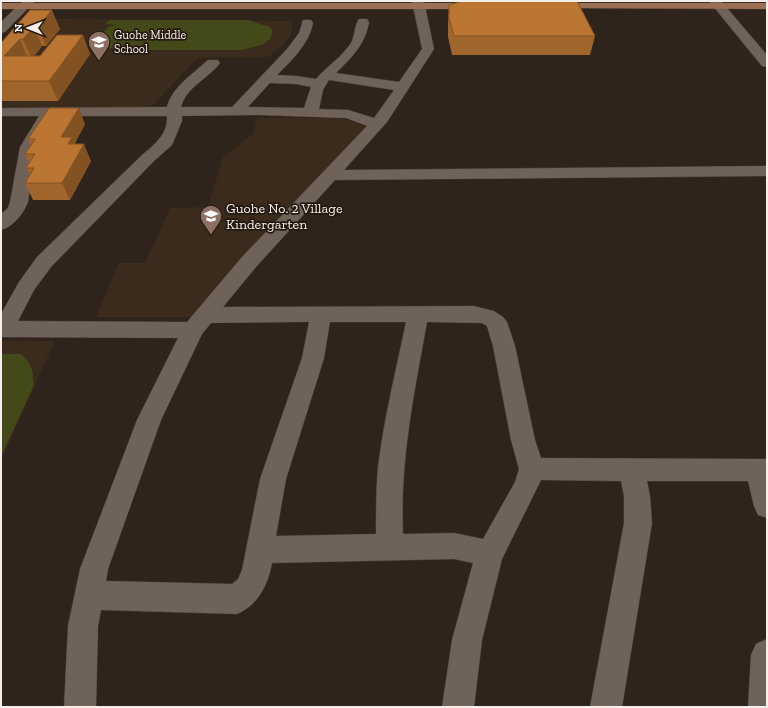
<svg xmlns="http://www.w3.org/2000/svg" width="768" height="708" font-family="'Zilla Slab',serif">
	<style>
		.built { fill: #3a2b1d }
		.green { fill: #434918 }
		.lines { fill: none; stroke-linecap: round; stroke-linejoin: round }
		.minor-casing { stroke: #483e37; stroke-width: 1 }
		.major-casing { stroke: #483e37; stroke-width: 1 }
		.minor { fill: #6f6258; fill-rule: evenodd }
		.major { fill: #9d6f54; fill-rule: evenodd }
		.wall { fill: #a0652b }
		.shaded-wall { fill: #825223 }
		.building { fill: #ba7532; stroke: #825223 }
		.labels { text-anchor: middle; stroke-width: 3.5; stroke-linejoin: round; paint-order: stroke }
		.far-poi-label { font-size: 12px; fill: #f6eee8; stroke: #251a11; text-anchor: start }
		.poi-label { font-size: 14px; fill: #f6eee8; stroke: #251a11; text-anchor: start }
	</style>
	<rect width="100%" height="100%" fill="#2f241b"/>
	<path class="built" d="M52,19H71L293,21L291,35L281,47L268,57L198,58L151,107H1V66Z
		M257,118H333L344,119L367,127L190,317H96L119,263H145L170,208L208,207L223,157L253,134Z
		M1,341H55L1,460Z"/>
	<path class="green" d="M109,20H248L270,27L273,32L270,39L264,44L243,50H118L102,46L99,38L108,27L117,25L106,24Z
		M1,354H21C32,364 33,371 34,385L1,457Z"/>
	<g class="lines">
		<g class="minor-casing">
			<path id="minor" d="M23,1H35L5,32L1,33V22Z
				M412,1H424L434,49L387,122L344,170L767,166V176L335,180L256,267L223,307L473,306L494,311L503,317L507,322L515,346L535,440L541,458L767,459V518L758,515L754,506L748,481H647L650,496L652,523L622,707H590L624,523V496L621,481L541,480L502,559L482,640L474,707H442L452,640L473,563L454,559L272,563C268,585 258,605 237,614L101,610L98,626L96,707H64L68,626L80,569L137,420L178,338L1,337V314L19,282L37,257L142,155C155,144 168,134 167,116H53L36,147L28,202C23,214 14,226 1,230V214L8,208L10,202L20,147L39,116H1V108L167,107C172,87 193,74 208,60H218L220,63C208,79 186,87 181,107H232L287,49L299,33L303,20H311L313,23C309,44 292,60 277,75L296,76L316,79C326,67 342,57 351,43C355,36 354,26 359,19H367L369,22C365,45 352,57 336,73L399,82L422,49ZM329,80L394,90L374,118L348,110L319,109L323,90ZM270,83L296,84L311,87L304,108L248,107ZM259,115L346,118L367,126L242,257L187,322L18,321L34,290L51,267L154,161L172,145L182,121V116ZM309,322L302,358L260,479L242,570L238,579L232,584L106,581L108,569L161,420L202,334L211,323ZM330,322H406C396,370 384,418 378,467C376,489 376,512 376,534L276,536L286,479L324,358ZM427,322L482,323L487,326L493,346L511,440L519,469L515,482L483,539L454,533L403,534C400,459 414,395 427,322Z
				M709,1H721L767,55V67L762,66Z
				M767,639V707H748L751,655L756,644Z"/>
		</g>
		<g class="major-casing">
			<path id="major" d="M1,3H478L482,4L484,6L482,8L478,9H1Z
				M550,3H767V9L546,8L544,6L546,4Z"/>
		</g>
		<use href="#minor" class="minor"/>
		<use href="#major" class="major"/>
	</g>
	<path class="wall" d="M449,5L595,36L590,55H452L448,37V24Z
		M30,10L60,29L46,46H42L34,56L90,54L58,101H1V43Z
		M85,124L75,143V144L91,161L70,200H33L25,183L30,175L26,168L29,163L25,154L31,145L28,139Z"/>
	<path class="shaded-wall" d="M52,10L60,29L46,46L38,27Z
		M34,27L42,46L32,59L23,39Z
		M83,35L90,54L58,101L49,81Z
		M20,39L28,59L4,56Z
		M79,108L85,124L75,143L79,153L84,144L91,161L70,200L62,183L61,137Z"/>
	<path class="building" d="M462,1H577L595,36H454L449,18V5Z
		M30,10H52L38,27H34L23,39H20L4,56H40L57,35H83L49,81H1V43Z
		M49,108H79L61,137H72L68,144H84L62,183H25L34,168H26L35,154H25L35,139H28Z"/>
	<defs>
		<g id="school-pin" transform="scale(1.15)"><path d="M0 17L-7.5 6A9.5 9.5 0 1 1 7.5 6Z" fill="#8d6e63" stroke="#251a11"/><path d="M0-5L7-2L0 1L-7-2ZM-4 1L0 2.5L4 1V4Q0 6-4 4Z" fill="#fff"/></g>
	</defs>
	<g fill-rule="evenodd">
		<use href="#school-pin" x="99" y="42"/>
		<use href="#school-pin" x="211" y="216"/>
	</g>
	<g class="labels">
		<g class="far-poi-label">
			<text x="114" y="39">Guohe Middle<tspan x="114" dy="14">School</tspan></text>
		</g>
		<g class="poi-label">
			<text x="226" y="213">Guohe No. 2 Village<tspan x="226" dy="16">Kindergarten</tspan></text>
		</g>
	</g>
	<rect width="768" height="708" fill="none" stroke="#f6eee8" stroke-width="4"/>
	<g transform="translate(28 28) rotate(270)" stroke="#251a11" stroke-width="3" paint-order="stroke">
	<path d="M0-3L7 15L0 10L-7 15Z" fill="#f6eee8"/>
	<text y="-6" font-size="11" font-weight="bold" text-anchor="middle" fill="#f6eee8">N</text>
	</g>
</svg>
